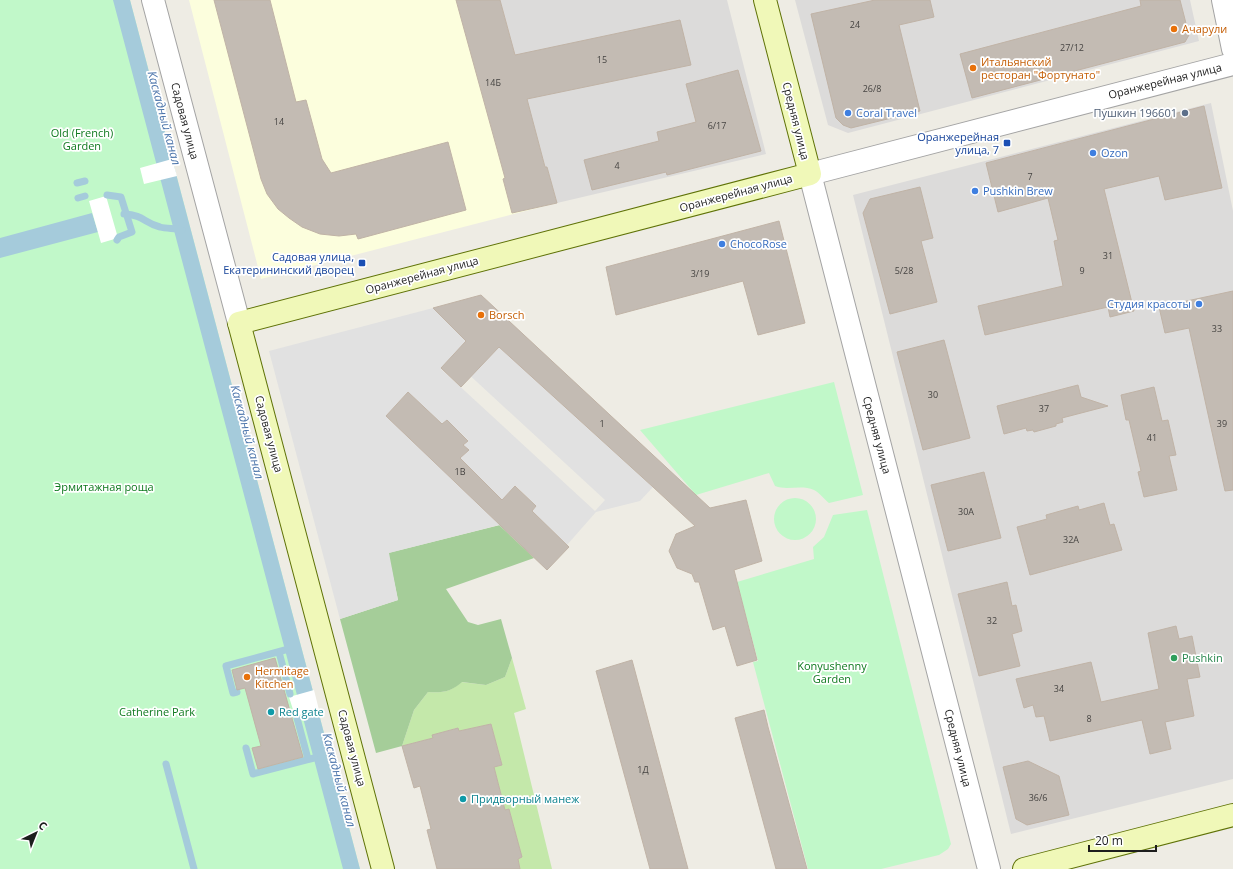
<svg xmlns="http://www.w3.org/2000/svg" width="1233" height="869" font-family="'Open Sans',sans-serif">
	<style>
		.residential { fill: #dcdbda }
		.education { fill: #fcfedd }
		.grass { fill: #c4e8aa }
		.forest { fill: #a5cd99 }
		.park { fill: #c1f8c9 }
		.parking { fill: #e1e1e1; fill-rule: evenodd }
		.water { fill: #a5cbdb }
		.pier { fill: #fff }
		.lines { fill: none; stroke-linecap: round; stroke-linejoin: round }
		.stream { stroke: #a5cbdb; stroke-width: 7 }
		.building { fill: #c3bbb3; stroke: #c0b3a6 }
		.minor-casing { stroke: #a4a4a4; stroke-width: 24 }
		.tertiary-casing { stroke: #a4a4a4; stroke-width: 24 }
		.secondary-casing { stroke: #5f7207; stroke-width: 24 }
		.minor { stroke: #fff; stroke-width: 22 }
		.tertiary { stroke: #fff; stroke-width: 22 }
		.secondary { stroke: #f0f8b8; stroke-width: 22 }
		.food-dot { fill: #e8710a; stroke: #fff; stroke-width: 1.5 }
		.shop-dot { fill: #3f7fe0; stroke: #fff; stroke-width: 1.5 }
		.service-dot { fill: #5c6f8a; stroke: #fff; stroke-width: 1.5 }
		.transit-dot { fill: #1a4fb4; stroke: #fff; stroke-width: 1.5 }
		.leisure-dot { fill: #2e9e5b; stroke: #fff; stroke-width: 1.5 }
		.culture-dot { fill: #0f9aa8; stroke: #fff; stroke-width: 1.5 }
		.labels { text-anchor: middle; stroke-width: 3.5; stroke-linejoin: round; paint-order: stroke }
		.number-label { font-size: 9px; fill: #464442 }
		.food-label { font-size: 11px; fill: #c56008; stroke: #fff; text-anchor: start }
		.street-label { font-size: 11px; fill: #1d1d1d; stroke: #fff }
		.shop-label { font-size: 11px; fill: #366cbe; stroke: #fff; text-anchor: start }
		.service-label { font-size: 11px; fill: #4e5e75; stroke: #fff; text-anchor: end }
		.park-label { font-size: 11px; fill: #0e791e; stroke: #fff }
		.transit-label { font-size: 11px; fill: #164399; stroke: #fff; text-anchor: end }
		.leisure-label { font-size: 11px; fill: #27864d; stroke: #fff; text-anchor: start }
		.culture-label { font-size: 11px; fill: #0d838f; stroke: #fff; text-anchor: start }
		.water-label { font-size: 12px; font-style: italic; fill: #4c75ab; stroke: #fff }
	</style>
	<rect width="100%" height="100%" fill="#eeece4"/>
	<path class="residential" d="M500,0H727L766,154L557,203L547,167H545Z
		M795,0H1190L1199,41L848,133L828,125Z
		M1211,103L1233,211V779L1011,834L853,195Z"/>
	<path class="education" d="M189,0H500L545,167H547L557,203L261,279Z"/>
	<path class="grass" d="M512,658L526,709L514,713L552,869H520L518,859L522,857L509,809L505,810L494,767L502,765L491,724L459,731L457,728L433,735V738L402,746L414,710L428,692C442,693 451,692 461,682L486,685L505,677Z"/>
	<path class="forest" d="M500,525L534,558L446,589L468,622L478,625L501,619L512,658L505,677L486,685L462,682C451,692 442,693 428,692L414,710L402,746L376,753L340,619L398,600L388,553Z"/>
	<path class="park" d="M0,0H130L360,869H0Z
		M834,382L863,495L829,503C824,499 820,493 814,490C801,484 788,491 775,486L769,473L696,495L640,430Z
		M774 519a21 21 0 1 1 42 0a21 21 0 1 1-42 0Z
		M867,510L951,844L948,849L939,855L881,869H808L753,662L758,661L737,582L814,559L813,547L824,537L833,515Z"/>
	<path class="parking" d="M433,308L486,360L499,347L653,487L640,501L596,512L567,545L532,511L536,506L516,486L502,500L460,458L468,450L463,445L468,440L447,420L442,424L408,392L387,416L534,558L499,525L389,553L398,600L340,619L269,351ZM451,358L605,500L595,511L441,369Z"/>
	<path class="water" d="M113,0H130L360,869H343Z
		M92,213L98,232L0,258V238Z"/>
	<path class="pier" d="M172,159L177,176L144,184L140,168Z
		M106,196L118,238L101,243L89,201Z
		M314,690L319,710L295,716L289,697Z"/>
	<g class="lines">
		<path class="stream" d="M77,183L85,181
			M107,195L121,197L132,232L119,237L117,240
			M78,198L85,196
			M124,214C144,215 144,223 160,227C167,229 175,228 182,230
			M279,652L290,694
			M237,692L233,693L226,666L285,650
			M297,718L308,759
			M246,748L253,774L314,758
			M166,764L194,869"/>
	</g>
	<path class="building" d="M214,0H270L296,102L306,100L322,159L331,173L448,142L466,210L358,239L356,234L339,236L320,234L302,227L289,218L278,209L267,194L261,179Z
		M456,0H500L515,55L680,20L691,65L527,99L545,167H547L557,203L512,213L503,179L505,178Z
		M875,0H930L934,17L899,25L920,111L851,128L843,125L836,118L811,14Z
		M1140,0H1180L1189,35L1185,42L972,98L960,54L1141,6Z
		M738,70L761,151L667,175L666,172L592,190L584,160L659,141L657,132L696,122L686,84Z
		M1204,106L1222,188L1165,200L1159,176L1104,189L1134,311L1110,317L1108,307L985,335L978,306L1063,286L1054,241L1058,240L1048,198L998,212L986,163Z
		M920,187L933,238L921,241L937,302L890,314L863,213L870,199Z
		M779,221L805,323L758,335L743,281L616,315L606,267Z
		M1233,291V490L1225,491L1189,328L1165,333L1159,307Z
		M481,295L710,508L746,500L762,561L734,570L757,660L737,666L725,626L713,630L699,582H695L692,574L677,568L669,551L676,534L695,526L653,487L499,347L461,387L441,368L466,341L433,308Z
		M944,340L970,438L923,450L897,352Z
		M1078,385L1081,397L1108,406L1062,418L1063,422L1056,424V426L1034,432L1033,430L1027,431L1026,428L1004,434L997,406Z
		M1154,387L1162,421L1168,420L1176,455L1169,456L1177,490L1144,497L1138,472L1141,471L1129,420H1126L1121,395Z
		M408,392L442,424L447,420L468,441L463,445L469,450L460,458L502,500L515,486L536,506L532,511L569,547L547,570L386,416Z
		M984,472L1001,538L948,551L931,485Z
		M1104,503L1110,525L1114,524L1122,550L1030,575L1017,527L1047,519L1046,515L1078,506L1079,510Z
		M1007,582L1012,606L1016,605L1022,631L1012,634L1020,666L979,676L958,594Z
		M1176,626L1179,639L1192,636L1200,677L1187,679L1194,716L1165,722L1171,749L1150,754L1142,720L1050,741L1044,716L1036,717L1033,705L1024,708L1016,679L1091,662L1101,702L1159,689L1148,633Z
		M275,658L303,757L258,769L252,748L261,746L245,688L237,690L232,670Z
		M632,660L688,869H650L596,671Z
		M764,710L768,727L807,869H776L735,718Z
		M491,724L502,765L494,767L505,810L509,809L522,857L518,859L520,869H437L427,830L431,829L420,786L414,788L402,746L433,738L432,735L458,728L459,731Z
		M1028,761L1059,776L1069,815L1027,825L1016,819L1003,767Z"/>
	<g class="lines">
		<g class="minor-casing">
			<path id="minor" d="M153,0L239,323
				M1223,0L1233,49
				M810,174L989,869"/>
		</g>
		<g class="tertiary-casing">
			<path id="tertiary" d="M810,174L1233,64"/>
		</g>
		<g class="secondary-casing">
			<path id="secondary" d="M383,869L239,323L810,174L765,0
				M1024,869L1233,815"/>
		</g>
		<use href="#minor" class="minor"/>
		<use href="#tertiary" class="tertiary"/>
		<use href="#secondary" class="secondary"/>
	</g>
	<g class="food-dot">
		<circle cx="1174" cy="29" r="4"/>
		<circle cx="973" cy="68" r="4"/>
		<circle cx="481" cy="315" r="4"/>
		<circle cx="247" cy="677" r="4"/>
	</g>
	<g class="shop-dot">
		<circle cx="848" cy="113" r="4"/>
		<circle cx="1093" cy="153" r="4"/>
		<circle cx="975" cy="191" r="4"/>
		<circle cx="722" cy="244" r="4"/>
		<circle cx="1199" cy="304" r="4"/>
	</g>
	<circle class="service-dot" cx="1185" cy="113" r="4"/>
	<g class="transit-dot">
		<rect x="1003" y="139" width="8" height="8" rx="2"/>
		<rect x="358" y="259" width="8" height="8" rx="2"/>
	</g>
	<circle class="leisure-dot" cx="1174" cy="658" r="4"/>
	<g class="culture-dot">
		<circle cx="271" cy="712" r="4"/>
		<circle cx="463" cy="799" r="4"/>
	</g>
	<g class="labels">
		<g class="number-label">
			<text x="855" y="28">24</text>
			<text x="1072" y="51">27/12</text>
			<text x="602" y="63">15</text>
			<text x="493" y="86">14Б</text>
			<text x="872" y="92">26/8</text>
			<text x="279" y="125">14</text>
			<text x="717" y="129">6/17</text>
			<text x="617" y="169">4</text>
			<text x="1030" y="180">7</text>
			<text x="1108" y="259">31</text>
			<text x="904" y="274">5/28</text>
			<text x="1082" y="274">9</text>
			<text x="700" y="277">3/19</text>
			<text x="1217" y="332">33</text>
			<text x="933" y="398">30</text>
			<text x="1044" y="412">37</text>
			<text x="602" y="427">1</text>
			<text x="1222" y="427">39</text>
			<text x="1152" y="441">41</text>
			<text x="460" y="475">1В</text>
			<text x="966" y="515">30А</text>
			<text x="1071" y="543">32А</text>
			<text x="992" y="624">32</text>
			<text x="1059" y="692">34</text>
			<text x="1089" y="722">8</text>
			<text x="643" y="773">1Д</text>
			<text x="1038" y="801">36/6</text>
		</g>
		<g class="food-label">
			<text x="1182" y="33">Ачарули</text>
			<text x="981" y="66">Итальянский<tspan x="981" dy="13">ресторан "Фортунато"</tspan></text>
			<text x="489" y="319">Borsch</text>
			<text x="255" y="675">Hermitage<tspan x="255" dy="13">Kitchen</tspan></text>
		</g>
		<g class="street-label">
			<text transform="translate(1165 81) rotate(-14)" y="4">Оранжерейная улица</text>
			<text transform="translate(185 121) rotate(75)" y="4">Садовая улица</text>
			<text transform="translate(796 121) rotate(76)" y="4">Средняя улица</text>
			<text transform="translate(736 193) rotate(-15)" y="4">Оранжерейная улица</text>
			<text transform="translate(422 275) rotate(-15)" y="4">Оранжерейная улица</text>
			<text transform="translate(269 434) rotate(75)" y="4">Садовая улица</text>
			<text transform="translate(877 435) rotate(75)" y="4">Средняя улица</text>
			<text transform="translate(352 748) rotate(75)" y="4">Садовая улица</text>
			<text transform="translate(958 748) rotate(76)" y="4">Средняя улица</text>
		</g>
		<g class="shop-label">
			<text x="856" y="117">Coral Travel</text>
			<text x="1101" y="157">Ozon</text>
			<text x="983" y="195">Pushkin Brew</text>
			<text x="730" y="248">ChocoRose</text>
			<text x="1191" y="308" text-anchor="end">Студия красоты</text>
		</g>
		<g class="service-label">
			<text x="1177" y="117">Пушкин 196601</text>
		</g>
		<g class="park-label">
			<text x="82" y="137">Old (French)<tspan x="82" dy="13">Garden</tspan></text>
			<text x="104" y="491">Эрмитажная роща</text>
			<text x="832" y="670">Konyushenny<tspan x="832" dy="13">Garden</tspan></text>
			<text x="157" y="716">Catherine Park</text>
		</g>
		<g class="transit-label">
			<text x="999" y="141">Оранжерейная<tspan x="999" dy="13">улица, 7</tspan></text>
			<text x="354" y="261">Садовая улица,<tspan x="354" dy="13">Екатерининский дворец</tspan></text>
		</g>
		<g class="leisure-label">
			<text x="1182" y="662">Pushkin</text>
		</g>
		<g class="culture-label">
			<text x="279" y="716">Red gate</text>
			<text x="471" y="803">Придворный манеж</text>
		</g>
		<g class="water-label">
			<text transform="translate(164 118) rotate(75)" y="4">Каскадный канал</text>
			<text transform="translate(247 432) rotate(75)" y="4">Каскадный канал</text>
			<text transform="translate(339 780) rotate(75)" y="4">Каскадный канал</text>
		</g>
	</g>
	<g transform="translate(36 833) rotate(43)" stroke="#ffffff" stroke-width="3" paint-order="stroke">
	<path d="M0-3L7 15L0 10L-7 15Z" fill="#1d1d1d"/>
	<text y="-6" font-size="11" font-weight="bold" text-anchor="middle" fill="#1d1d1d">С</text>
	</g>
	<path d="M1089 845v6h67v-6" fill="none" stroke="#1d1d1d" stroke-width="2"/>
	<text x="1095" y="845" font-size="12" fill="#1d1d1d" stroke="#ffffff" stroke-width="3" paint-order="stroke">20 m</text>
</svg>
